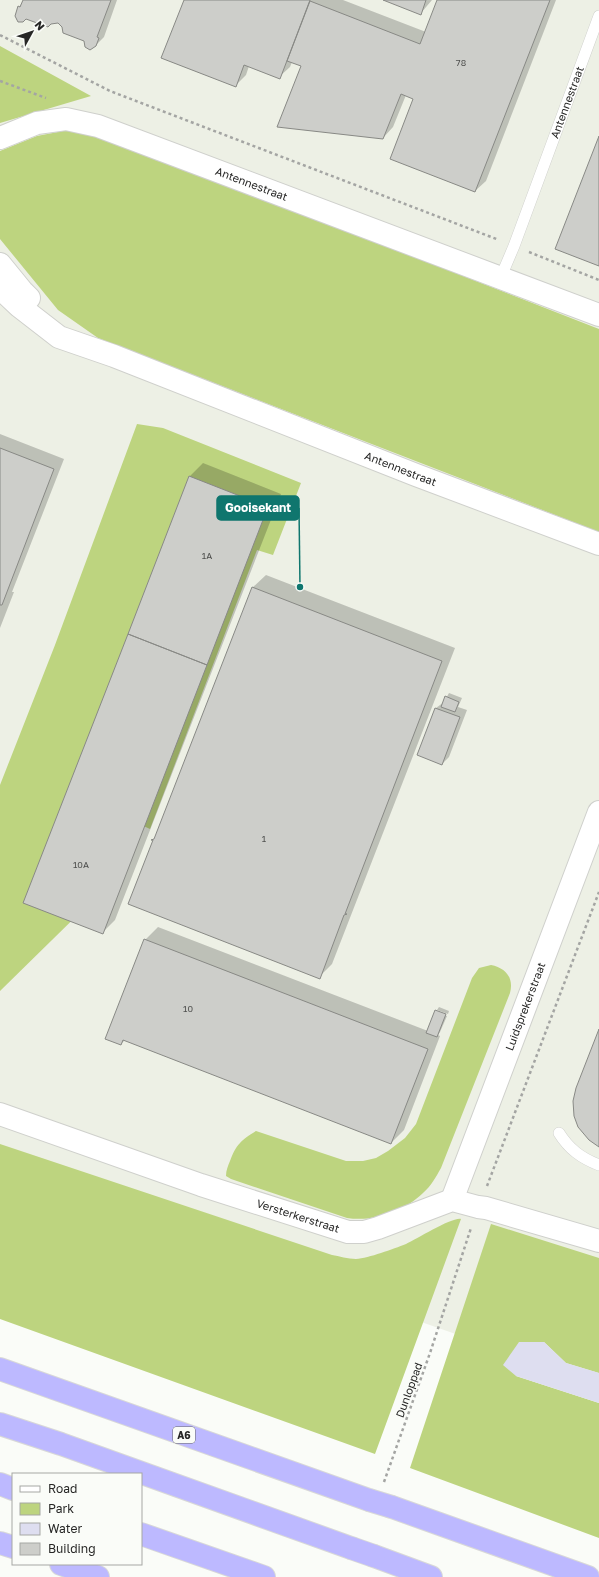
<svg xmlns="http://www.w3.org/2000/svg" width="599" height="1577" font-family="'Golos Text',sans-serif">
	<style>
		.built { fill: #edf0e5 }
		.green { fill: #bdd47f }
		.water { fill: #dedef0 }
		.shadow { fill: #0003 }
		.building { fill: #cdceca; stroke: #888985 }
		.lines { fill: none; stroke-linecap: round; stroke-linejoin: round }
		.service-casing { stroke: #cfd0cc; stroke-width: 12 }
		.minor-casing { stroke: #cfd0cc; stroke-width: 24 }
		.tertiary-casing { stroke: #cfd0cc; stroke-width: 24 }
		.motorway-casing { stroke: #d8d8d8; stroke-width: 24 }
		.path { stroke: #a4a5a3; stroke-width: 2.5; stroke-dasharray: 3 3; stroke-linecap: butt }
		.service { stroke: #fff; stroke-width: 11 }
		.minor { stroke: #fff; stroke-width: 22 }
		.tertiary { stroke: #fff; stroke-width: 22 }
		.motorway { stroke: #bdb9ff; stroke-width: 22 }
		.motorway-bridge-casing { stroke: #d8d8d8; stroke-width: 24; stroke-linecap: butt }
		.motorway-bridge { stroke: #bdb9ff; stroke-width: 22 }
		.labels { text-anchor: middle; stroke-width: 3; stroke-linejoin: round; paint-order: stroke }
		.number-label { font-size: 9px; fill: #50514f }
		.shield { fill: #fafcf8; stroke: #666765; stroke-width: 1 }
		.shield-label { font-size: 10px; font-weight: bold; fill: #272726 }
		.street-label { font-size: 11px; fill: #272726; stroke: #fafcf8 }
		.leader { fill: none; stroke: #0f766e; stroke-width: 1.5 }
		.callout-dot { fill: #0f766e; stroke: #fafcf8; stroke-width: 1.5 }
		.callout { fill: #0f766e; stroke: #0f766e; stroke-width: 1.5 }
		.callout-label { font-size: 12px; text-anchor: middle; font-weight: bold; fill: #fff }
	</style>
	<rect width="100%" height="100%" fill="#fafcf8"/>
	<path class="built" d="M0,0H599V1384L0,1175Z"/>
	<path class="green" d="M0,46L91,96L0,123Z
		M63,131H87L112,139L599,329V532L98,338L58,310L0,239V151L37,136Z
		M137,424L163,428L301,483L273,555L257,550L150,829L102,807L104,889L0,991V785L55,645Z
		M491,965C506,968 514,978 510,993L441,1168C436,1177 431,1186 423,1193C403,1212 374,1222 347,1218L231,1179L226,1176C226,1170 228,1166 230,1161C236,1145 241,1140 256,1131L346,1161H363L376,1158L388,1151L405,1138L416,1124L472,978L479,968Z
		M0,1144L332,1255C339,1256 348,1259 356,1259C369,1258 393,1249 406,1244C417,1239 452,1217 461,1219L375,1454L0,1319Z
		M491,1224L599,1258V1373L566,1363L544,1342L516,1376L599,1403V1538L410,1468Z"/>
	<path class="water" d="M519,1342H544L566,1363L599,1373V1403L516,1376L503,1365Z"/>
	<path class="shadow" d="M24,0H117L104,37L94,47L58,22L27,18L18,21L16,19V15L19,7Z
		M185,0H343L426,32L438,0H556L486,181L475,191L414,98L406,95L393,127L383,138L302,65L292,62L290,67L279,77L249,66L246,75L235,86Z
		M386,0H432L421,13Z
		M0,434L64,459L12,592H14L0,628Z
		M203,463L281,494L115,920L102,933L190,476Z
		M266,575L455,648L332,964L319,977L252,588Z
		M449,693L462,698L458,707L467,710L449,757L442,764L418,754L436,708L444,702Z
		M158,927L428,1031L436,1012L447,1016L440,1032L438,1035L440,1036L404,1130L391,1143L125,1040L121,1044L145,940Z
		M439,1007L449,1011L448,1014L437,1010Z"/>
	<path class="building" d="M23,0H111L97,37L99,38L96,46L90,50L85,47L84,41L63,33L62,27L58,23L51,24L48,27L26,19L23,22H18L15,16L18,6L20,7Z
		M184,0H310L280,79L244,65L236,87L161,58Z
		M383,0H426L421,15Z
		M437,0H550L475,192L390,159L413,99L401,94L383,139L277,127L301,66L287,61L310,1L420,44Z
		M599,136V266L555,249Z
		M0,448L54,469L2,605H0Z
		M189,476L268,507L207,665L128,634Z
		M252,587L442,661L345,914H347L344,915L320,979L128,904L153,840H151L154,839Z
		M128,634L207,665L103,934L23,903Z
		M445,696L459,702L455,712L441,707Z
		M435,708L460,717L442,765L417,755Z
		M144,939L428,1049L391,1144L123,1040L121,1045L105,1039Z
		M435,1010L446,1014L437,1037L426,1033Z
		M599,1029V1147L589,1140L578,1127L574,1116L573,1101L576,1088Z"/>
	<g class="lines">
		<g class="service-casing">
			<g id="service">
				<path id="s1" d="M500,279L514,246L599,16"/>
				<path d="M559,1133C569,1149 581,1158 599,1165"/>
			</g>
		</g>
		<g class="minor-casing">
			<g id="minor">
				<path id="s2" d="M0,138L37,123L66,119L98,126L599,315"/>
				<path id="s3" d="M0,1114L201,1185L348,1232H364L378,1228L452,1200L478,1207L486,1208L599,1241"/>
				<path id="s4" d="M452,1200L599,812"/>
			</g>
		</g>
		<g class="tertiary-casing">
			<g id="tertiary">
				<path d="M0,264L22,291L29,298"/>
				<path id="s5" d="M0,288L19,306L59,337L114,356L416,475L599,544"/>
			</g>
		</g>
		<g class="motorway-casing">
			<path id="motorway" d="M0,1369L369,1500
				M0,1424L61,1444L351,1548
				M0,1484L13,1489
				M392,1507L588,1577
				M141,1534L264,1577
				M0,1543L13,1547
				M374,1556L431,1577
				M61,1564L98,1577"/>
		</g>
		<path class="path" d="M0,35L110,91L499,240
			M0,81L46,98
			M529,252L599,280
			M487,1186L599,892
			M384,1482L430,1353L471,1228"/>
		<use href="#service" class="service"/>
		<use href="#minor" class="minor"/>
		<use href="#tertiary" class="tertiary"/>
		<use href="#motorway" class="motorway"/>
		<g class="motorway-bridge-casing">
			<path id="motorway-bridge" d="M369,1500L392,1507
				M351,1548L374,1556"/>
		</g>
		<use href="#motorway-bridge" class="motorway-bridge"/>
	</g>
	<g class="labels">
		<g class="number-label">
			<text x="461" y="66">78</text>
			<text x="207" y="559">1A</text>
			<text x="264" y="842">1</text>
			<text x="81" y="868">10A</text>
			<text x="188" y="1012">10</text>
		</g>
		<rect class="shield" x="173" y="1427" width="22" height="16" rx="3"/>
		<g class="shield-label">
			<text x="184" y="1439">A6</text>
		</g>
		<g class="street-label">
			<text dy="4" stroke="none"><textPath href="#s1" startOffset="189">Antennestraat</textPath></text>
			<text dy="4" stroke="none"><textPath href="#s2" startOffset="266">Antennestraat</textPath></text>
			<text dy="4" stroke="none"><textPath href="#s5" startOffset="443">Antennestraat</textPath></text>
			<text dy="4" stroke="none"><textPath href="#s4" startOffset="207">Luidsprekerstraat</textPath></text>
			<text dy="4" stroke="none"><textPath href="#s3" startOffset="315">Versterkerstraat</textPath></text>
			<text transform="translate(409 1390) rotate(-70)" y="4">Dunloppad</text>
		</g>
	</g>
	<path class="leader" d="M300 587L299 508"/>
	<circle class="callout-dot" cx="300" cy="587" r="4"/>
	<rect class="callout" x="217" y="496" width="82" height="24" rx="4"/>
	<g class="callout-label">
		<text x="258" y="512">Gooisekant</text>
	</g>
	<rect x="12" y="1473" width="130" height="92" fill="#fafcf8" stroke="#a6a7a4"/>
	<rect x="20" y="1486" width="20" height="6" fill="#ffffff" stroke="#a6a7a4"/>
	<text x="48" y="1493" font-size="12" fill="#272726">Road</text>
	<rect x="20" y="1503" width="20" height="12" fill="#bdd47f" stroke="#a6a7a4"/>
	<text x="48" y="1513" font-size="12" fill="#272726">Park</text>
	<rect x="20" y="1523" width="20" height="12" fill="#dedef0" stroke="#a6a7a4"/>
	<text x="48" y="1533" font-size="12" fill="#272726">Water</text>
	<rect x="20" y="1543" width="20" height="12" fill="#cdceca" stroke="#a6a7a4"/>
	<text x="48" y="1553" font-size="12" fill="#272726">Building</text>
	<g transform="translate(32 32) rotate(50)" stroke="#fafcf8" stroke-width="3" paint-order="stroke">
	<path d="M0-3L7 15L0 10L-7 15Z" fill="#272726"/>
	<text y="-6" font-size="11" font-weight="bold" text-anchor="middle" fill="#272726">N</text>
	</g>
</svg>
